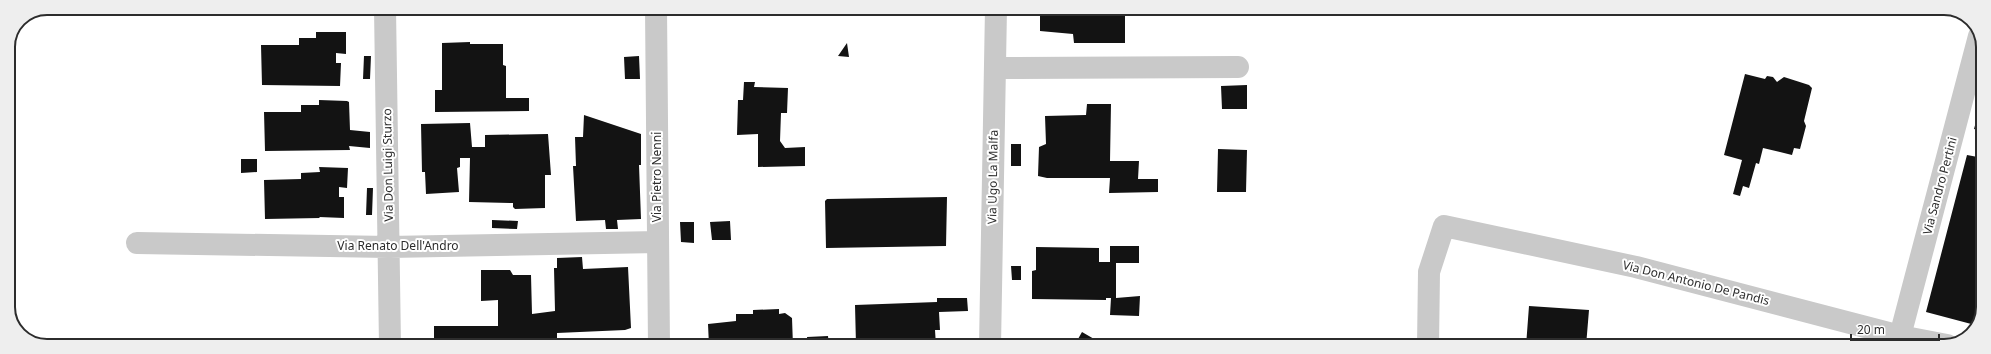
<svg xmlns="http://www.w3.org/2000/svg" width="1991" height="354" font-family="'Noto Sans',sans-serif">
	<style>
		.building { fill: #131313 }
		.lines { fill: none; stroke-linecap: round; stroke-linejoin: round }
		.street { stroke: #c9c9c9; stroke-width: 22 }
		.labels { text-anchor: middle; stroke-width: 4; stroke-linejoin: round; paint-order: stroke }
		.street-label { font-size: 12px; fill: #2c2c2c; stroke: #fff }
		.rim { fill: none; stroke: #2c2c2c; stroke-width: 2 }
	</style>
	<rect width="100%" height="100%" fill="#fff"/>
	<path class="building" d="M1040,8H1125V43H1074L1073,34L1040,31Z
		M316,32H346V54L336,53V63H341L340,86L262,85L261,45H299V38H316Z
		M470,42V44H503V65L506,66V98H529V111L435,112V90H442V43Z
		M847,43L849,57L838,56Z
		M364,56H371L370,79H363Z
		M639,56L640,79H625L624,57Z
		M1745,74L1765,79L1767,76L1773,77L1777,82L1784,77L1809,85L1812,88L1804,121L1806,126L1800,149L1794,148L1792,155L1763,148L1759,164L1756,163L1749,188L1743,186L1740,196L1733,194L1742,160L1724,155Z
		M744,82H755L754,87L788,88L787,113H781L780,141L785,148L805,147V166L758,167V134L737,135L738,100H743Z
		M1247,85V109H1222L1221,86Z
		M319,100L347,101L349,102L350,130L370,132V148L349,146L350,150L265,151L264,112H301V105H319Z
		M1982,100H1983V131L1974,129Z
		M1087,104H1111L1110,161H1139L1138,179H1158V192L1109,193L1110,178H1047L1038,176L1039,147L1046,144L1045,116L1086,115Z
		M584,115L641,134V165H639L641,219L617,220L618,229H606L605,220L576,221L573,166H576L575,137H583Z
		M470,123L472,147H485V135L548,134L551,175H545V208L515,209L513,207V203L469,202L470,158H460V167L457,168L459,192L426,194L425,172H422L421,124Z
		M1011,144H1021V166H1011Z
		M1218,149L1247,150L1246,192H1217Z
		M1967,155L1983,158V312L1975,325L1926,312Z
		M241,159H257V172L241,173Z
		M319,167L348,168L347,188L339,187V197H344V218L319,217L320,218L265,219L264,180L301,179V173L320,172Z
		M367,188H373L372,215H366Z
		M947,197L946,246L826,248L825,201L827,199Z
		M492,220L518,221L517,229L492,228Z
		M730,221L731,240H712L710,222Z
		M680,222H694V243L681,242Z
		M1110,246H1139V263H1116V298L1140,296L1139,316L1110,315L1111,298H1106V300L1032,299V271L1036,270V247L1099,248V262H1110Z
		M582,257L583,269L628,267L631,328L625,330L557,333V338L532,340V344L434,346V326H498V300L481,301V270H510L513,275H531L532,314L555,311L554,268H557V258Z
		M1011,266H1021V280H1012Z
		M937,298H967L968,311L939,312L940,330H935L936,346L856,345L855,305L937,302Z
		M1529,306L1589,310L1586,346H1526Z
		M779,309V314L785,313L792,318L793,346H709L708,324L736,321V314H753V310Z
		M1082,332L1101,343L1099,346H1074Z
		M828,336L829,346H808L807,337Z"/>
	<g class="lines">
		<path class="street" d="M385,8L390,346
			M656,8L659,346
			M995,68L1238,67
			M137,243L389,247L658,242
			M1900,336L1979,36
			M990,346L996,8
			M1428,346L1429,272L1444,226L1636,267L1900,336L1947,345"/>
	</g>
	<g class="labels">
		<g class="street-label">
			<text transform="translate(388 165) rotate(-91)" y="4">Via Don Luigi Sturzo</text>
			<text transform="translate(657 177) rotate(-90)" y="4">Via Pietro Nenni</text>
			<text transform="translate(993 177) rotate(-89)" y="4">Via Ugo La Malfa</text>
			<text transform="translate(1940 186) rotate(-75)" y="4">Via Sandro Pertini</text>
			<text x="398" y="250">Via Renato Dell'Andro</text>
			<text transform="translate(1696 283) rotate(14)" y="4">Via Don Antonio De Pandis</text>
		</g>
	</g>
	<path d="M0 0H1991V354H0ZM47 15H1944A32 32 0 0 1 1976 47V307A32 32 0 0 1 1944 339H47A32 32 0 0 1 15 307V47A32 32 0 0 1 47 15Z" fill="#eee" fill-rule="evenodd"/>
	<path class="rim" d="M47 15H1944A32 32 0 0 1 1976 47V307A32 32 0 0 1 1944 339H47A32 32 0 0 1 15 307V47A32 32 0 0 1 47 15Z"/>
	<path d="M1851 334v6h88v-6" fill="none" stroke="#2c2c2c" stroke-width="2"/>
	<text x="1857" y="334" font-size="12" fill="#2c2c2c" stroke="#ffffff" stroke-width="3" paint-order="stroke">20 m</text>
</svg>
